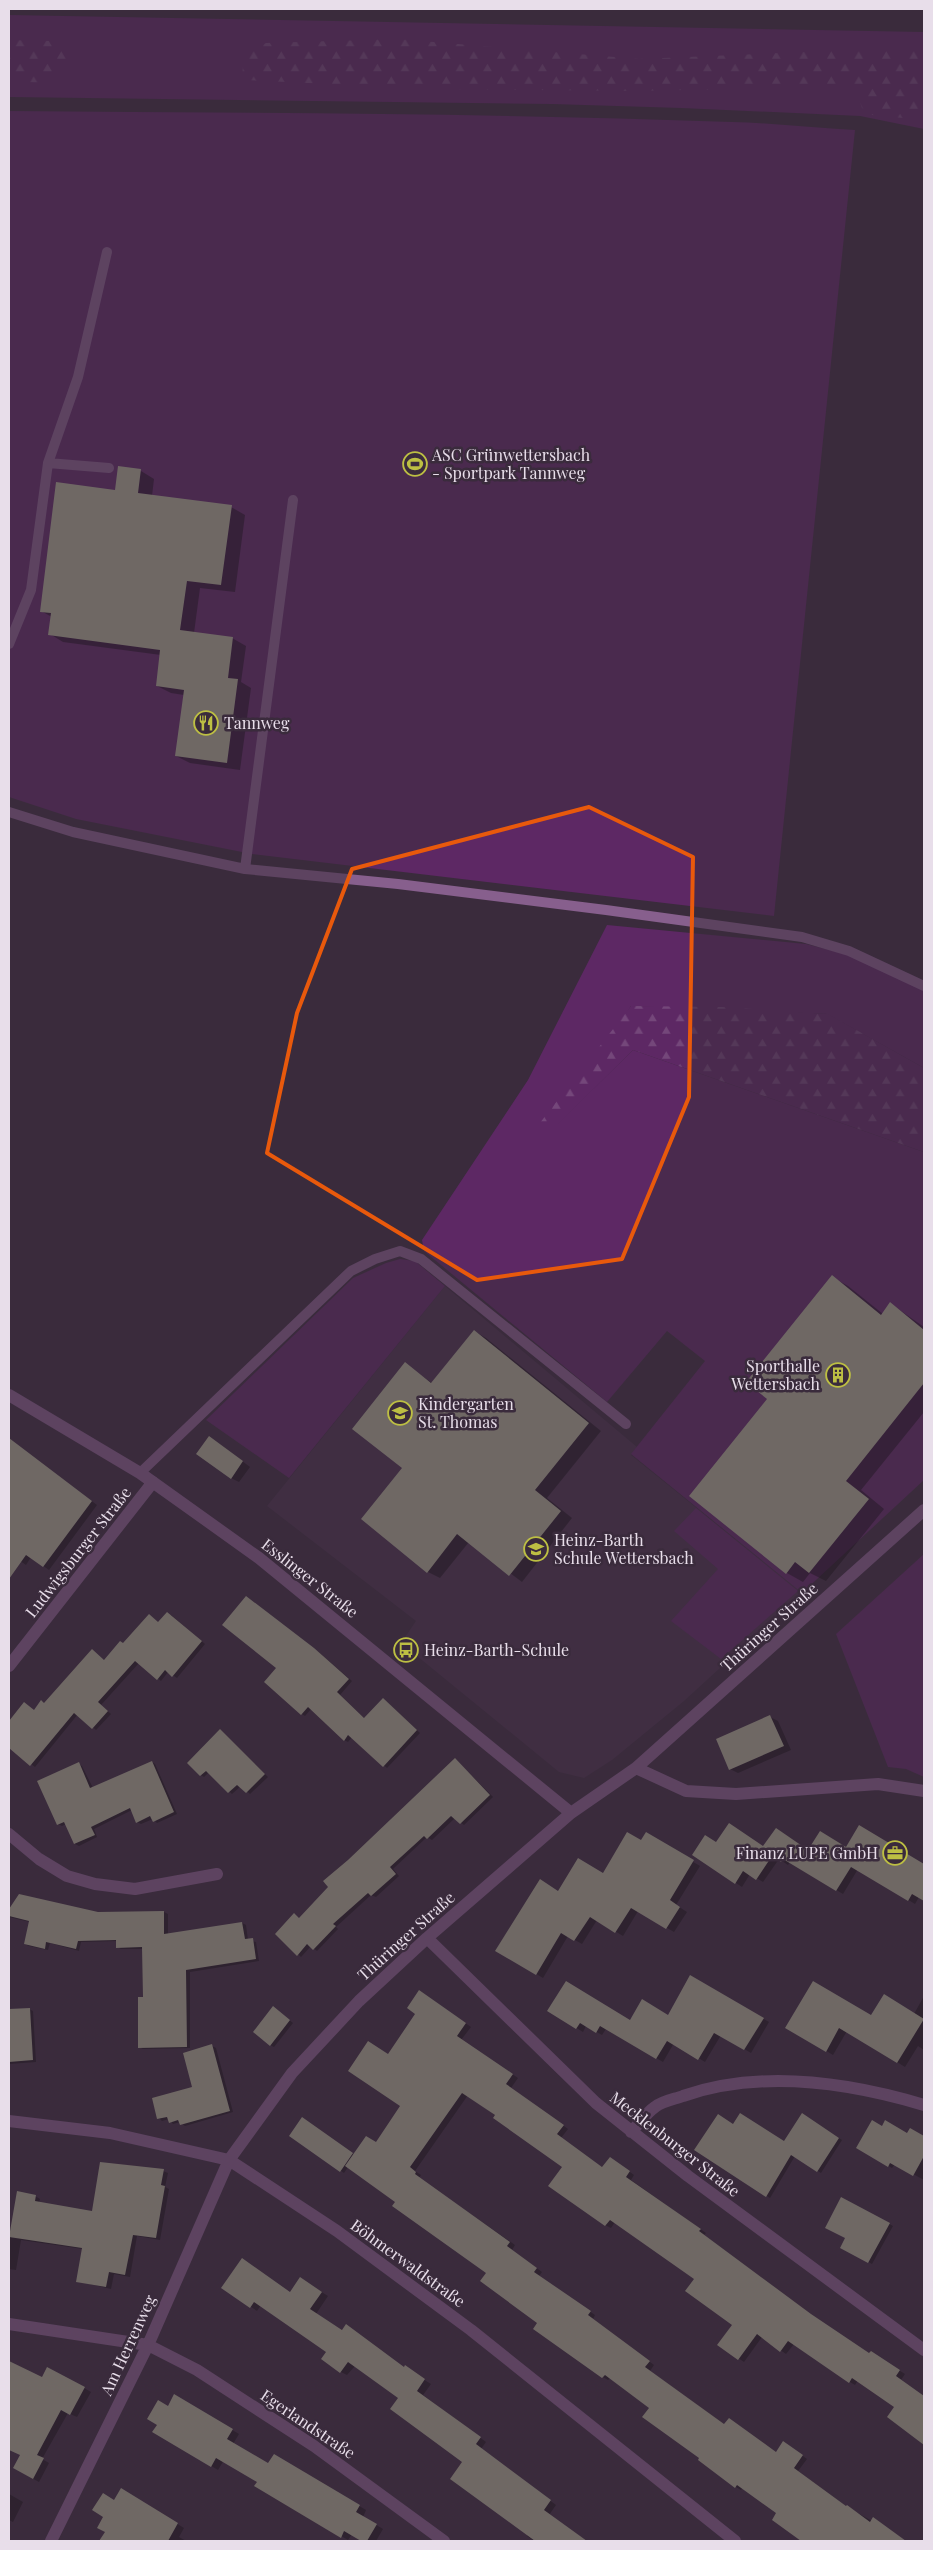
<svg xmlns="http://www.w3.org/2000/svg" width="933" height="2550" font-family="'Playfair Display',serif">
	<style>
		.built { fill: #47324a }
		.green { fill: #5d2864 }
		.forest { fill: url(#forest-firs) }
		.shadow { fill: #0007 }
		.building { fill: #afb196 }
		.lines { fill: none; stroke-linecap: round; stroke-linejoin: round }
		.lane { stroke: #875f8d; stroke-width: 10 }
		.street { stroke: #875f8d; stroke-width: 12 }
		.marked { fill: none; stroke: #e8590c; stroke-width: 4; stroke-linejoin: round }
		.labels { text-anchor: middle; stroke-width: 5; stroke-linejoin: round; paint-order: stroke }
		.poi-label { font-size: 16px; fill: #e8deea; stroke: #3a2b3c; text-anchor: start }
		.street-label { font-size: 16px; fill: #e8deea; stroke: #3a2b3c }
	</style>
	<defs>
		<pattern id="forest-firs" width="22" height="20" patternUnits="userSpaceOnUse" patternTransform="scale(1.25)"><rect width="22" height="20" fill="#5d2864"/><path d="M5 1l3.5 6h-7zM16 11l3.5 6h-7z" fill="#74477a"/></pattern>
	</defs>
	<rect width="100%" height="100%" fill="#3a2b3c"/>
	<path class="built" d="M445,1286L637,1447L631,1455L802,1593L684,1701L612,1760L584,1778L559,1772L401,1643L416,1621L267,1506Z"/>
	<path class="green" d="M9,15L924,32V129L860,116L681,108L552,104L9,97Z
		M9,111C250,113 491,113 732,122C773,123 814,128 855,130L774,916L252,854L76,819L9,797Z
		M607,925L806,944L849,955L924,990V1068L827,1014L631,1006L547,1134L633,1050L924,1152V1480L802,1593L631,1454L705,1361L667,1331L607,1402L424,1251L422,1240L528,1080Z
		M400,1259L415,1261L445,1286L289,1478L206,1420L353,1278L386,1263Z
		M696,1508L798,1591L721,1659L671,1621L718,1569L674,1531Z
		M924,1554V1777L906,1769L888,1767L836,1634Z"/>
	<path class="forest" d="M397,39L639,59L897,48L924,49V120L872,115L862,108L855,89L835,87L636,91L437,89L244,80C239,60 248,50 266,43Z
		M9,40L53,41L67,50C77,87 34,84 9,80Z
		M631,1006L722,1007L828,1014L924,1068V1152L633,1050L547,1135L536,1128Z"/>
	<path class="shadow" d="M141,471L154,479L152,496L231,507L245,515L235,592L200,588L194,633L232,638L246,646L241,682L251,688L240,770L190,763L176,756L184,695L171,693L157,686L161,655L63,642L50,634L52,617L41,611L116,492Z
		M832,1277L848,1286L883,1314L891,1304L924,1327V1412L861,1490L884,1509L826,1581L810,1573L803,1582L787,1573L691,1496L769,1399Z
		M474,1331L486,1338L601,1431L547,1498L572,1518L522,1582L469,1542L440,1578L428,1572L404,1468L405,1364L432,1383Z
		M217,1442L250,1467L239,1482L231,1478Z
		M15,1444L97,1505L49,1570L31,1557L26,1565L9,1553V1452Z
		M171,1615L205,1644L177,1678L168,1672L161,1681L139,1663L101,1705L111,1714L96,1730L78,1714L35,1767L9,1747V1723L25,1704L34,1711L45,1704L92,1651L105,1661L124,1644Z
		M317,1651L352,1681L340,1695L365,1719L387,1702L420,1733L387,1768L352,1737L348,1742L344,1740L312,1708L305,1716L302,1714L278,1668Z
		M770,1717L778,1721L791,1750L738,1773L730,1769Z
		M220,1731L268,1777L250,1794L241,1786L232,1794L209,1772L204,1777L201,1775Z
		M152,1762L155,1764L177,1814L157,1823L153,1819L141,1824L137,1822L132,1810L94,1829L97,1837L79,1846L75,1844L66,1824L62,1826L58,1824L79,1764L82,1766L93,1788Z
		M458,1762L493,1797L464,1825L455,1818L432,1840L427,1837L393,1869L399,1876L376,1897L371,1895L336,1927L338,1929L317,1951L311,1946L301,1957L298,1954L294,1915L300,1919Z
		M860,1827L924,1866V1900L919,1897L915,1904L858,1869L843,1894L790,1862L788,1865L779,1859L763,1882L750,1874L742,1887L736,1883L717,1844L809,1851L847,1848Z
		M646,1834L700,1866L676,1905L687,1912L674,1932L638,1911L623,1936L597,1920L582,1944L568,1936L543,1978L497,1950L559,1892L603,1874L641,1842Z
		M20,1895L98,1913L164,1912L168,1914V1935L242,1923L246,1925L248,1940L256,1942L259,1961L190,1972V2048L143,2049L139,2047L144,1998L143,1949H121L117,1947V1941L81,1942L79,1951L50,1943L48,1950L29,1946L25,1944L30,1922L9,1917V1911Z
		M691,1977L769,2022L751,2053L721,2035L705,2062L674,2043L663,2062L606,2029L602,2035L586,2026L583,2032L549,2011L631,2021L669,2016Z
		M424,1995L471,2027L461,2040L518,2078L511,2088L568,2129L561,2138L603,2168L615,2161L634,2175L631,2180L706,2233L704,2235L817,2319L870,2355L876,2356L905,2374L901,2380L924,2397V2443L888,2416L895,2407L858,2380L855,2385L850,2382L794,2344L786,2354L762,2337L744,2362L719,2345L734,2325L696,2278L615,2222L611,2228L605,2225L564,2167L468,2095L415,2171L421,2175L419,2178L515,2245L512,2250L542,2272L539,2276L595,2315L593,2319L654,2365L650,2371L725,2425L776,2453L789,2446L807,2459L798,2471L847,2507L897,2535L893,2541H804L773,2519L778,2512L743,2487L741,2490L736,2487L701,2458L651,2408L611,2377L608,2380L603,2377L535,2328L539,2323L487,2272L397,2201L348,2167L344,2173L291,2135L306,2121L354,2155L376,2144L402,2106L389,2056L417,2014Z
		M924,1996V2050L918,2046L905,2067L847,2031L833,2055L787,2027L876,2019L914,2014Z
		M29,2009L33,2011L36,2062L9,2064V2010Z
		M277,2010L293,2023L274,2047L270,2045Z
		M212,2046L216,2048L233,2112L185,2126L180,2122L173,2124L169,2119L162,2121L159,2118L194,2088Z
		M802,2115L842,2140L821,2173L795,2156L770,2198L696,2150L733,2125L784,2142Z
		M883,2128L907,2135L910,2130L924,2138V2180L895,2164L892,2168L857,2148Z
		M163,2171L168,2173L165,2187L169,2189L160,2240L137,2236L130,2277L114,2274L111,2289L77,2281L83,2249L21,2240L16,2270L9,2269V2237L35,2196L40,2199L39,2203L93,2212Z
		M842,2198L893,2226L872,2264L841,2247L846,2238Z
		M307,2283L328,2296L316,2314L431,2384L423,2395L486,2442L481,2449L556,2505L549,2515L587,2541H534L527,2536L528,2534L464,2462L400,2398L355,2366L347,2375L341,2372L323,2358L328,2352L261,2305L257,2311L223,2288L291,2293Z
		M9,2362L42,2378L84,2388L91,2392L77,2417L68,2413L42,2459L49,2463L39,2482L14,2468L21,2455L9,2448V2413L18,2397L9,2393Z
		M175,2396L239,2434L233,2444L269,2465L274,2456L366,2510L363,2517L383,2529L376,2541H364L352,2534L348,2540L256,2486L259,2481L224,2460L218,2470L154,2432Z
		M122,2490L184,2528L179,2537L186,2541H100L106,2532L114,2502Z
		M9,2494L23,2502L13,2522L9,2520Z"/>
	<path class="building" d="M118,466L141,469L138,493L232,505L221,585L187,581L180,630L233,637L228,678L238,679L227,763L175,756L184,690L156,686L160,650L48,635L51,613L40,612L56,482L115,490Z
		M832,1275L881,1315L890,1302L924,1330V1383L846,1481L869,1499L809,1573L795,1562L786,1574L689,1496L767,1399L746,1382Z
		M474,1330L589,1423L535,1490L561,1511L509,1576L457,1534L427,1573L361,1519L402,1468L352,1429L405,1362L431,1383Z
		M209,1436L243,1461L231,1479L196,1454Z
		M9,1438L92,1501L43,1567L26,1555L9,1579Z
		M246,1596L314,1648L349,1679L337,1692L364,1718L383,1698L417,1730L383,1767L348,1735L344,1741L308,1707L301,1715L264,1682L276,1668L222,1625Z
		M167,1612L202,1641L172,1677L165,1670L157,1680L135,1661L98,1702L108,1711L92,1729L74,1713L30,1766L9,1748V1721L24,1702L34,1710L41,1700L44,1703L92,1649L104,1660L120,1641L123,1643L149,1614L158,1622Z
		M770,1715L784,1746L729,1770L716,1739Z
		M220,1729L265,1774L246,1793L237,1785L228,1793L206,1771L200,1776L187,1763Z
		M455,1758L490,1795L460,1824L451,1816L427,1839L424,1836L390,1867L396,1874L371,1896L368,1893L333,1924L336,1926L313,1950L307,1944L297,1956L275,1934L294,1913L299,1918L328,1887L323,1881L348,1860Z
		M152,1761L174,1812L153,1822L150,1816L136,1823L130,1808L91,1827L95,1835L74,1844L64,1822L57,1825L37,1781L79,1762L90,1788Z
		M729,1823L763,1846L776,1828L808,1850L820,1831L846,1847L859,1825L924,1864V1901L912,1894L908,1901L851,1867L836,1891L783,1859L781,1862L772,1856L756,1880L743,1871L735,1884L692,1855L705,1835L716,1842Z
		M627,1832L641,1840L646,1832L694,1860L670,1900L680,1907L666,1929L631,1908L615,1933L590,1917L574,1941L561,1933L536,1975L495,1951L540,1879L558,1891L578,1858L603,1873Z
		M19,1894L98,1912L164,1911V1934L242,1922L245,1939L253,1938L256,1959L186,1970L187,2047L138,2048V1997H143L142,1947L116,1948V1940L78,1941L76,1949L46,1942L45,1949L24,1944L29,1921L9,1916V1909Z
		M690,1975L764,2018L744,2050L714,2033L698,2060L667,2041L656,2059L600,2026L596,2033L580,2023L576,2029L547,2011L566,1981L630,2020L642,1999L668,2015Z
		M813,1981L871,2015L884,1994L924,2019L897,2063L839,2028L826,2052L785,2028Z
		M419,1990L466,2023L457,2036L513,2074L506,2084L564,2125L557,2134L602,2167L610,2157L630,2171L626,2177L701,2229L699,2231L811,2314L869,2353L871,2351L900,2370L896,2376L924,2396V2445L887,2417L894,2407L852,2378L849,2383L788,2341L780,2352L757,2334L738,2360L717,2345L732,2325L685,2291L694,2279L610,2220L605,2226L548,2186L562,2167L493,2118L495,2115L462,2093L410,2167L416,2172L415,2174L510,2242L507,2246L537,2268L534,2272L591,2311L588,2315L650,2361L645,2367L724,2424L729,2418L776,2452L783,2441L803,2455L794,2468L846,2506L847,2505L870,2522L873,2517L906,2541H801L772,2520L776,2513L737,2485L735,2488L698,2460L699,2458L642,2417L649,2408L605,2375L602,2378L533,2329L537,2323L480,2281L486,2273L392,2206L395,2202L345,2166L366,2136L376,2142L400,2106L348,2071L368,2041L388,2054L415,2014L407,2008Z
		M273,2006L290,2020L270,2046L253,2032Z
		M30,2008L33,2060L9,2062V2009Z
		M212,2044L230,2111L180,2125L178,2120L169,2123L167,2117L157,2119L152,2098L192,2087L183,2053Z
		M740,2113L784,2141L802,2113L839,2138L817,2172L791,2155L766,2197L694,2150L718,2114L733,2124Z
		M302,2117L353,2153L340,2172L289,2136Z
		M872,2120L882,2126L885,2120L907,2133L910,2128L924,2136V2156L913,2176L890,2163L888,2167L856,2148Z
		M100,2162L164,2169L161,2185L165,2186L156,2238L133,2235L125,2275L109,2272L106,2287L76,2282L82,2248L9,2237L17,2191L36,2195L35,2201L92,2211Z
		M841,2197L890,2223L868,2263L840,2248L845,2238L825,2228Z
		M242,2258L290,2292L300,2277L322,2292L310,2309L342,2330L346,2324L404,2367L405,2365L425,2379L417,2391L481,2437L476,2444L551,2500L544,2510L587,2541H535L450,2479L462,2462L390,2409L398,2398L348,2362L340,2373L321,2359L326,2352L254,2302L250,2308L221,2288Z
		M9,2361L42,2377L47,2367L85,2387L70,2415L61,2410L37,2455L44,2458L33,2479L13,2468L20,2455L9,2450Z
		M174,2394L233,2429L227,2439L268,2463L274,2454L360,2505L356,2512L377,2524L367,2541H361L344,2531L341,2538L254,2486L257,2482L216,2458L211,2467L152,2432L157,2425L147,2419L158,2400L168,2406Z
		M121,2488L178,2523L168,2541H99L105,2532L97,2528L103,2517L92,2510L103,2493L114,2500Z"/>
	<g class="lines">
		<path class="lane" d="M48,463L109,468
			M9,644L31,590L48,463L78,377L107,252
			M9,812L73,832L245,869L398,884L606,910L802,937L849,951L924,986
			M245,869L293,500
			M140,1473L351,1271L375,1259L400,1251L421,1259L626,1424"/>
		<path class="street" d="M9,1395L140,1473L259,1558L571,1813
			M9,1666L153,1482
			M636,1768L686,1791L736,1794L878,1784L924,1791
			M9,1834L39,1859L67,1876L95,1884L135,1889L217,1874
			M427,1938L596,2103L688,2176L924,2350
			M9,2121L110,2133L229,2160L337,2231L471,2330L735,2541
			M631,2132C639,2124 646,2113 655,2107C662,2101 675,2099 683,2096C761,2069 847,2082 924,2105
			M9,2324L148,2345L197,2370L314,2446L444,2541
			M51,2541L148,2345L229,2160L292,2073L359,2001L427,1938L571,1813L636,1768L924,1510"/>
	</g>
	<path d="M0 0H933V2550H0ZM589,807L693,857L689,1097L622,1259L477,1280L267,1153L297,1013L352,869Z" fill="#3a2b3c" fill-opacity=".55" fill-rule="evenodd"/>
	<path class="marked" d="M589,807L693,857L689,1097L622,1259L477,1280L267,1153L297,1013L352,869Z"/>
	<defs>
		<g id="stadium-ring" transform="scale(1.25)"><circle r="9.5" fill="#3a2b3c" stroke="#bdbf43" stroke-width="1.5"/><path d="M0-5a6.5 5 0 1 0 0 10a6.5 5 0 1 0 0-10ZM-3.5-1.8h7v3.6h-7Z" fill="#bdbf43"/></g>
		<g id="restaurant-ring" transform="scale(1.25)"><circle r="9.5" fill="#3a2b3c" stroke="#bdbf43" stroke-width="1.5"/><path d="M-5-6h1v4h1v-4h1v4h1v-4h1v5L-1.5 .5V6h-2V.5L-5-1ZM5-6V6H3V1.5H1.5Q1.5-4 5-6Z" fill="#bdbf43"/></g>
		<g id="building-ring" transform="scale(1.25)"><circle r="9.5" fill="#3a2b3c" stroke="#bdbf43" stroke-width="1.5"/><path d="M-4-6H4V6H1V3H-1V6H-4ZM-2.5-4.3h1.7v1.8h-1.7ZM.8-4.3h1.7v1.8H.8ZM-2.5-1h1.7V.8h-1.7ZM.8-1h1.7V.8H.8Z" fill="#bdbf43"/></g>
		<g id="school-ring" transform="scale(1.25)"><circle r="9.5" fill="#3a2b3c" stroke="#bdbf43" stroke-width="1.5"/><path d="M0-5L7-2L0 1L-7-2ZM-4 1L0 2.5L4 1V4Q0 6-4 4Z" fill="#bdbf43"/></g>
		<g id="bus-ring" transform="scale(1.25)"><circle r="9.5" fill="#3a2b3c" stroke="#bdbf43" stroke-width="1.5"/><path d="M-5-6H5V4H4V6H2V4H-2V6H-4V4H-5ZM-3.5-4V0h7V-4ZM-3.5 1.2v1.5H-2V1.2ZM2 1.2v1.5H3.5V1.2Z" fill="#bdbf43"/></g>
		<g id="office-ring" transform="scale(1.25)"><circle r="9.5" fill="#3a2b3c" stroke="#bdbf43" stroke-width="1.5"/><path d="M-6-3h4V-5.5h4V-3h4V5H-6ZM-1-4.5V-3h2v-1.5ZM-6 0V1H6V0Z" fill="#bdbf43"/></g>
	</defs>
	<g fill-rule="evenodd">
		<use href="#stadium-ring" x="415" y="464"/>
		<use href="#restaurant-ring" x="206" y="723"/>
		<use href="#building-ring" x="838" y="1375"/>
		<use href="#school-ring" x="400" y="1413"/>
		<use href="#school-ring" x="536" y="1549"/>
		<use href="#bus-ring" x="406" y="1650"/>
		<use href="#office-ring" x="895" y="1853"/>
	</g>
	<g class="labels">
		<g class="poi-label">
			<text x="432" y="461">ASC Grünwettersbach<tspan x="432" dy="18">- Sportpark Tannweg</tspan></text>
			<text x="224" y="729">Tannweg</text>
			<text x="820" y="1372" text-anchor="end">Sporthalle<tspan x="820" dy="18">Wettersbach</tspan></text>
			<text x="418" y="1410">Kindergarten<tspan x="418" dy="18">St. Thomas</tspan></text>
			<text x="554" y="1546">Heinz-Barth<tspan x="554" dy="18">Schule Wettersbach</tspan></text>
			<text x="424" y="1656">Heinz-Barth-Schule</text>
			<text x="878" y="1859" text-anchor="end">Finanz LUPE GmbH</text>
		</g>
		<g class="street-label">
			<text transform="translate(78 1552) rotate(-52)" y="6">Ludwigsburger Straße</text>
			<text transform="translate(310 1578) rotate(38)" y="6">Esslinger Straße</text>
			<text transform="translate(769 1627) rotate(-42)" y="6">Thüringer Straße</text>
			<text transform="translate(406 1936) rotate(-42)" y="6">Thüringer Straße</text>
			<text transform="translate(675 2144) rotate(38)" y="6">Mecklenburger Straße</text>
			<text transform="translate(408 2263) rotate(36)" y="6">Böhmerwaldstraße</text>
			<text transform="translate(128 2345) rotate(-65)" y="6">Am Herrenweg</text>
			<text transform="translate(308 2424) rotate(34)" y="6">Egerlandstraße</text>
		</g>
	</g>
	<rect width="933" height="2550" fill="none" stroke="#e8deea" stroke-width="20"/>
</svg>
